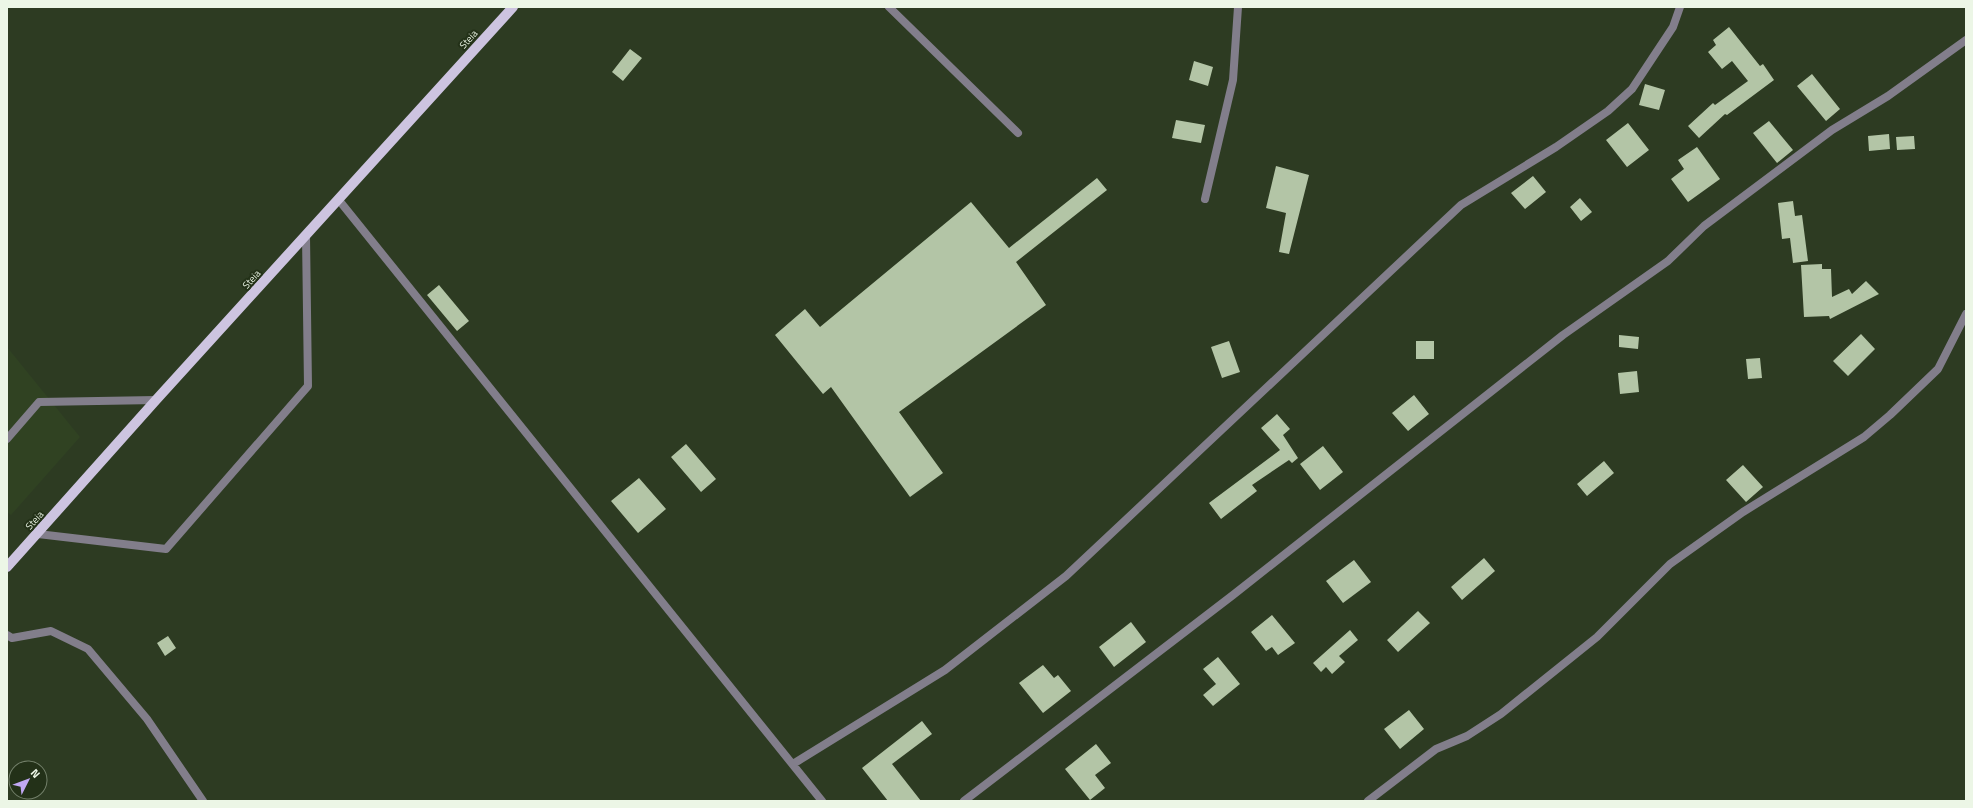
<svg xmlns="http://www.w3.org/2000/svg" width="1973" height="808" font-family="'Titillium Web',sans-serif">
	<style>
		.built { fill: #304222 }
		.building { fill: #b3c5a6 }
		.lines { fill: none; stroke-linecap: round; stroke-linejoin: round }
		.service { stroke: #827e8b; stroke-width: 8 }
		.minor { stroke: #827e8b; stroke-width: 8 }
		.primary { stroke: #cdc4e0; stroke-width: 10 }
		.labels { text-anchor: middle; stroke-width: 4; stroke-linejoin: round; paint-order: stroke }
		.street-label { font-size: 10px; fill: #ecf6e6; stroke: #233118 }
	</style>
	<rect width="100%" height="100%" fill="#2d3b22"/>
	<path class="built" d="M7,347L80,437L11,515L7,512Z"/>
	<path class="building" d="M1729,27L1760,66L1763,64L1774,80L1727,115L1725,114L1699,138L1688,126L1713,103L1715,105L1748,81L1732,61L1722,69L1708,52L1716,45L1713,40Z
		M630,49L642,58L623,81L612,72Z
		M1194,61L1213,67L1208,86L1189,80Z
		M1812,74L1840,109L1826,121L1797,86Z
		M1645,84L1665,90L1659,110L1639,105Z
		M1176,120L1205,125L1201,143L1172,138Z
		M1769,121L1793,150L1777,163L1753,133Z
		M1628,123L1649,150L1627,167L1606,140Z
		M1889,134L1890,149L1869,151L1868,136Z
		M1914,136L1915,149L1897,150L1896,137Z
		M1697,147L1720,179L1688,202L1671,179L1684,169L1678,160Z
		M1276,166L1309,175L1289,254L1279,252L1286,213L1266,208Z
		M1533,176L1546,192L1525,209L1511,193Z
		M1097,178L1107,190L1016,262L1046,305L899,412L943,473L910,497L831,387L823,394L775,335L805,309L820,327L971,202L1009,248Z
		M1580,198L1592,212L1581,221L1570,207Z
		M1793,201L1795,216L1802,215L1808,261L1793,263L1790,238L1782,239L1778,203Z
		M1822,264V269H1831L1832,297L1849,289L1852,294L1866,281L1879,294L1830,319L1829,316L1804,317L1801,265Z
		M439,285L469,321L457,331L427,295Z
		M1861,334L1875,349L1848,376L1833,361Z
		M1619,335L1639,337L1638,349L1619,347Z
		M1229,341L1240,372L1222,378L1211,347Z
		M1416,341H1434V359H1416Z
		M1760,358L1762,378L1748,379L1746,359Z
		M1637,371L1639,392L1620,394L1618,373Z
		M1414,395L1429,414L1408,431L1392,413Z
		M1277,414L1290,429L1283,435L1298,458L1292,463L1289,460L1252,485L1257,491L1221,519L1209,503L1280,450L1261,428Z
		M686,444L716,479L701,492L671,457Z
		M1323,446L1343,472L1320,490L1300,464Z
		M1604,461L1614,473L1587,496L1577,484Z
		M1743,465L1763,487L1746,502L1726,480Z
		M639,478L666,509L638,533L611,501Z
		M1484,558L1495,571L1462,600L1451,587Z
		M1354,560L1371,582L1343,603L1326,581Z
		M1418,611L1430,623L1398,652L1387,640Z
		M1272,615L1295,643L1278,655L1272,647L1266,651L1251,632Z
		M1131,622L1146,642L1114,667L1099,647Z
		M1350,630L1358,640L1339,656L1345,662L1332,674L1326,667L1321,672L1313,663Z
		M168,636L176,648L165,656L157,643Z
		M1218,657L1240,684L1213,706L1203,695L1216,684L1203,669Z
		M1043,665L1054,678L1058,675L1071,691L1043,713L1019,683Z
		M1409,710L1424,729L1400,749L1384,729Z
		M922,721L932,734L892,764L921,801H888L862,768Z
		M1096,744L1111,763L1095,775L1105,788L1090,800L1065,769Z"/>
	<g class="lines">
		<path class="service" d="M889,7L1018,133
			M7,439L39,402L156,400
			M38,534L166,549L308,386L306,236
			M7,635L12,638L51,631L88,649L147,719L203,801"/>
		<path class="minor" d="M338,199L822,801
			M1205,199L1233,80L1238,7
			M793,764L945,670L1066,576L1461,205L1556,147L1608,111L1632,89L1673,27L1680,7
			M964,801L1233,595L1563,335L1668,261L1704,226L1832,130L1888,96L1966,40
			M1368,801L1436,749L1467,736L1501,714L1597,637L1670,564L1743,512L1864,437L1890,415L1938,369L1966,314"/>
		<path class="primary" d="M7,567L156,400L513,7"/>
	</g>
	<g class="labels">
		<g class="street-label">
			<text transform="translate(468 39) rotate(-48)" y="4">Steia</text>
			<text transform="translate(251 279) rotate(-48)" y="4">Steia</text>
			<text transform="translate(34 520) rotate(-48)" y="4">Steia</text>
		</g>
	</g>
	<rect width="1973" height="808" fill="none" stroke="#ecf6e6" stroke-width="16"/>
	<g transform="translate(28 780) rotate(48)"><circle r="19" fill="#233118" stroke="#73806a"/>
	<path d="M0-3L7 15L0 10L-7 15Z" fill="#c1a8f3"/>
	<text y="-6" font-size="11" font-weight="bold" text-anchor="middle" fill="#ecf6e6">N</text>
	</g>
</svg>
